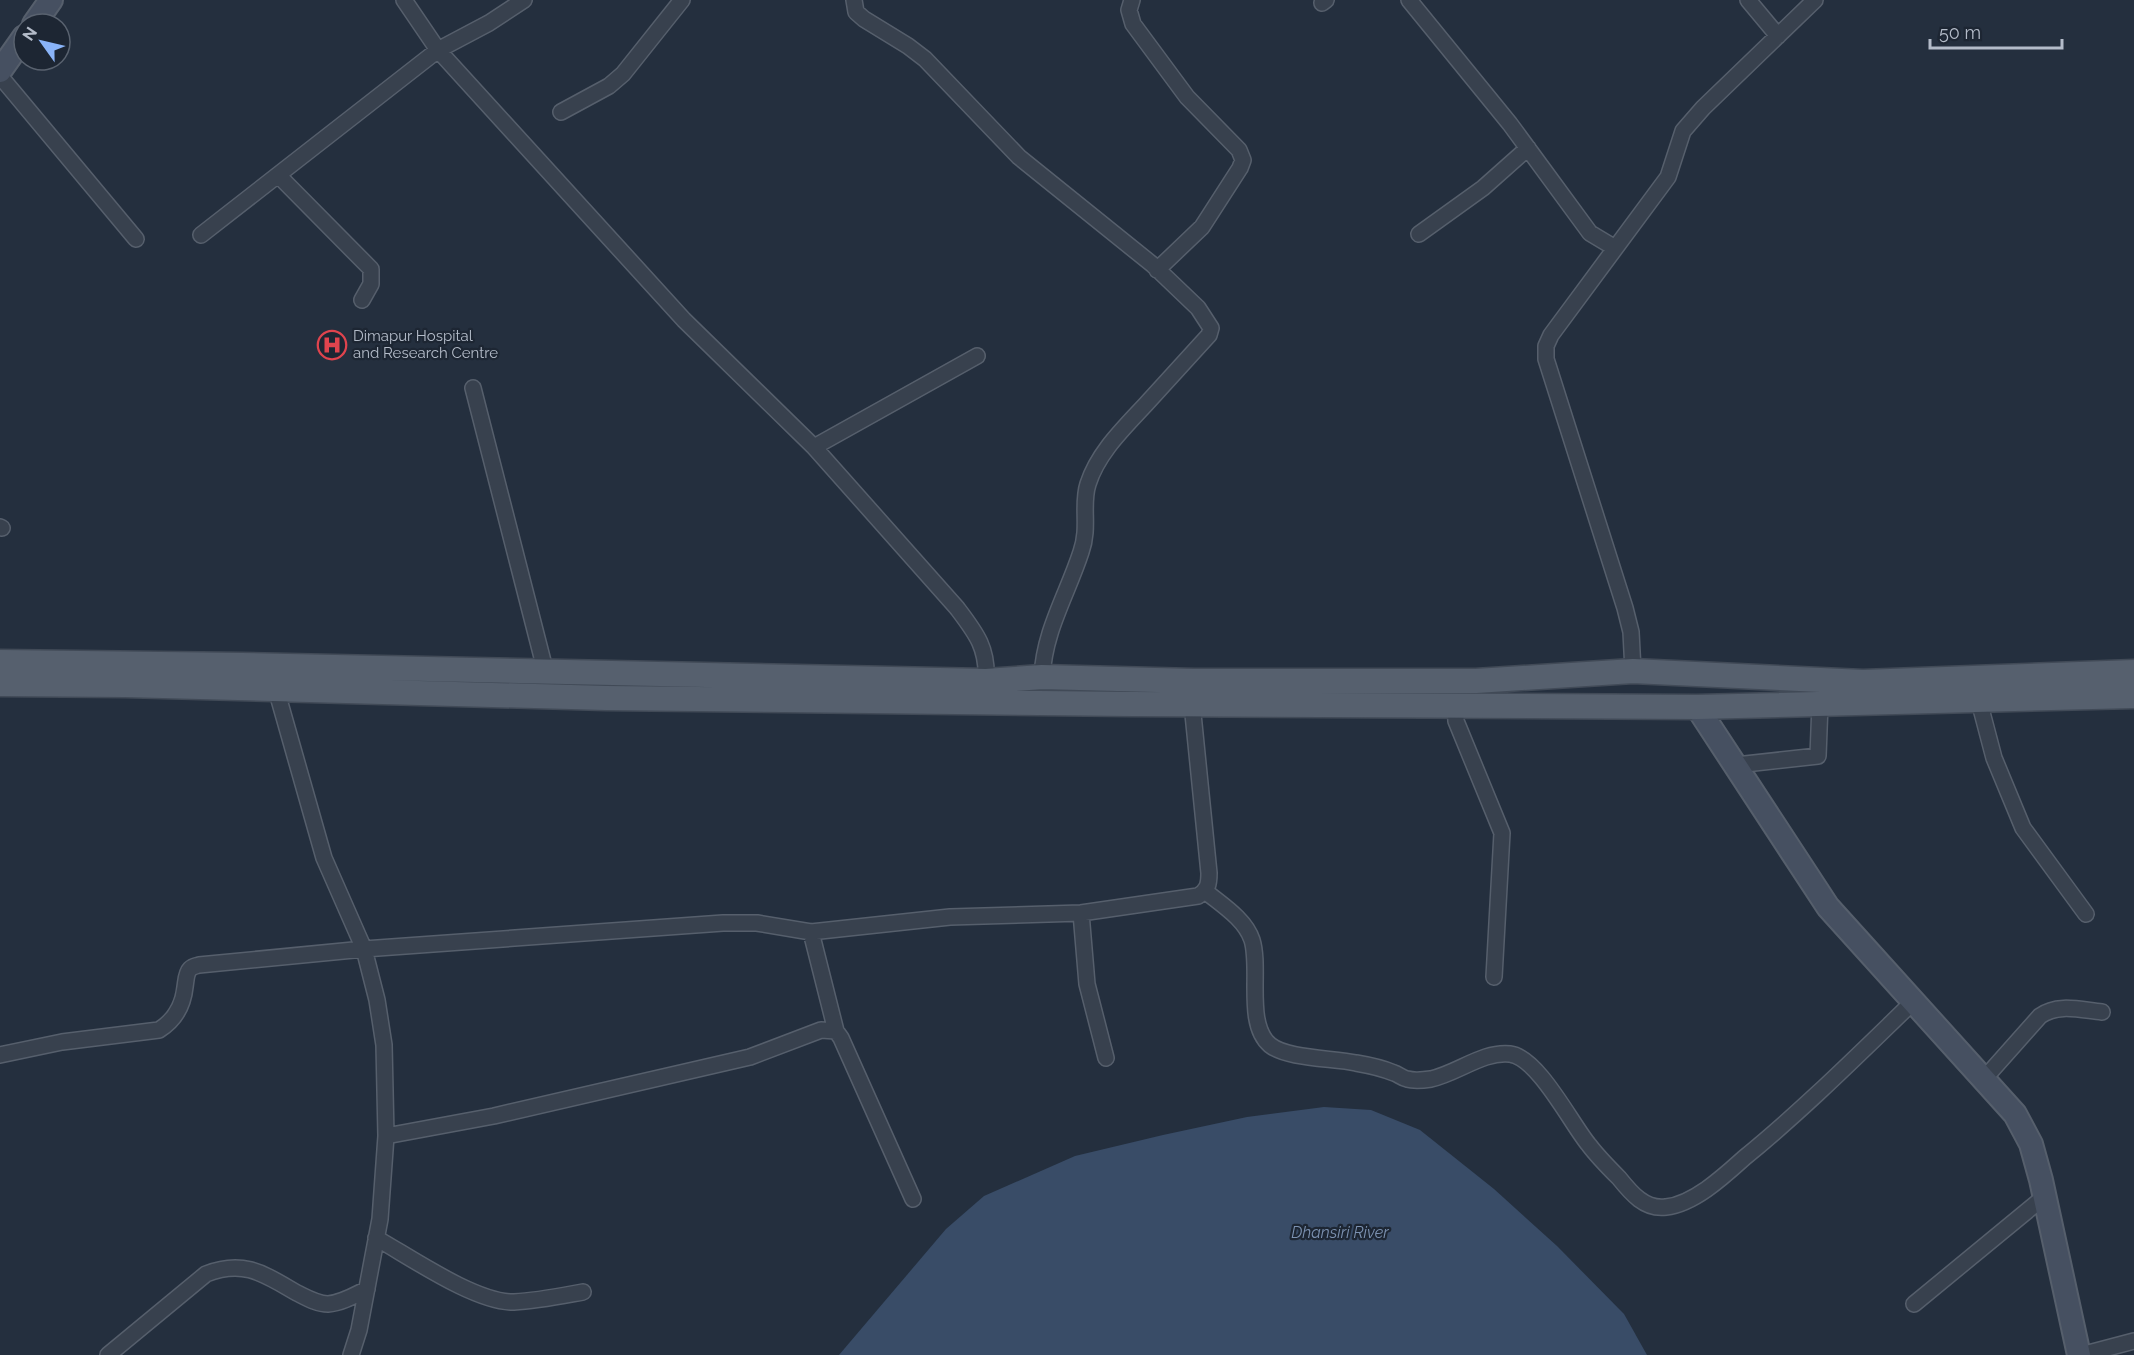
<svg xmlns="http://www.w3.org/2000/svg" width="2134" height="1355" font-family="Raleway,sans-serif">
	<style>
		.water { fill: #394c67 }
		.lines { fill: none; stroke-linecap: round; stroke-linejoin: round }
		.street-casing { stroke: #565f6c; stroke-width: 18 }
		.secondary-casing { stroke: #565f6c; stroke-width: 26 }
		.primary-casing { stroke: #414a57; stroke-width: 27 }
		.street { stroke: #38414e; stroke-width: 15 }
		.secondary { stroke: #465061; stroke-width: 22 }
		.primary { stroke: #56606e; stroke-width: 24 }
		.labels { text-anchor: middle; stroke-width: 4.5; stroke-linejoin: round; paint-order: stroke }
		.poi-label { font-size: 15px; fill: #b4bcc9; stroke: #1d2633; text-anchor: start }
		.water-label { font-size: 16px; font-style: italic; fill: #7c92b1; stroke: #1d2633 }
	</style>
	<rect width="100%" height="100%" fill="#242f3e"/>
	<path class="water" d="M1324,1107L1371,1110L1420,1130L1494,1189L1557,1246L1624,1314L1647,1355H839L946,1229L984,1196L1075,1156L1163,1135L1247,1117Z"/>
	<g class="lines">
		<g class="street-casing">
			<path id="street" d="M404,0L438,50L684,320L814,447L957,608C976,633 988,648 986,681
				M854,0L856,12L864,19L908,46L925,59L1019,157L1153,265L1198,308L1211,328L1209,335C1188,358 1168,380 1147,403C1125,427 1098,452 1088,484C1081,505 1090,527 1081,552C1067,595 1044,631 1042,677
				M1132,0L1129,10L1133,24L1187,97L1239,150L1243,160L1240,168L1202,227L1157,270
				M1409,0L1510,124L1590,233L1615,248
				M1748,0L1778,36
				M1322,3L1326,0
				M0,76L136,239
				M561,112L609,86L623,74L682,0
				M278,175L371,269V284L362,300
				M1419,234L1483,188L1528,148
				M201,235L438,50L489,23L524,0
				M473,388L546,673
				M814,447L977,356
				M0,527L2,528
				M1633,671L1631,632L1625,608L1546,359V346L1551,335L1668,177L1683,131L1703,108L1815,0
				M276,689L324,858L364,949L723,923H757L811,932L950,917L1081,913L1198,896C1208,890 1209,884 1209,873L1192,704
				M1979,701L1994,758L2023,828L2086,914
				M1455,705L1456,721L1502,833L1494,977
				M1736,765L1818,756L1820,704
				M1205,891C1222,905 1245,919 1252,940C1261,969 1245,1024 1270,1045C1287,1059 1333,1058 1356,1063C1368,1065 1382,1068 1394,1073C1398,1074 1402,1078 1407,1079C1414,1081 1424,1080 1431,1079C1458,1073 1483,1051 1510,1054C1538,1057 1572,1125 1589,1145C1598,1157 1609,1168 1619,1178C1631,1193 1645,1210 1666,1207C1694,1204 1724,1176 1744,1158C1804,1109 1858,1055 1914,1001
				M1081,913L1087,984L1106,1058
				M811,932L836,1031
				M0,1055L62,1042L159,1030C175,1020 183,1006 185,987C186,981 186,973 190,969C193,966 196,966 199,965L364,949L377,1000L384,1045L386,1136L380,1219L359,1330L351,1355
				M1984,1079L2040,1016C2058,1003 2081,1010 2102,1012
				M386,1136L494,1116L750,1057L821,1030L836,1031L841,1038L913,1199
				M376,1238C410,1257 476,1303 514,1302C537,1301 561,1296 583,1292
				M1914,1304L2044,1197
				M108,1355L206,1274C244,1259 264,1274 297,1293C307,1298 317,1304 328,1304C342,1303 355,1295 367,1289
				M2081,1355L2134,1341"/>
		</g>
		<g class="secondary-casing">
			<path id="secondary" d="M34,24L51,0
				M0,71L24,37
				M1697,707L1828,907L2015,1114L2031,1144L2041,1180L2079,1355"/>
		</g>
		<g class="primary-casing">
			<path id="primary" d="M0,662L242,665L986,681L1042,677L1194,681H1476L1633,671L1863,682L2134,672
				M0,684L125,685L606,698L1131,704L1697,707L2134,696"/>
		</g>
		<use href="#street" class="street"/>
		<use href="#secondary" class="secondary"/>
		<use href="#primary" class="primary"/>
	</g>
	<defs>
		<g id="hospital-ring" transform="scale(1.5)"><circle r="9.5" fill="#1d2633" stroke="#e0444e" stroke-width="1.5"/><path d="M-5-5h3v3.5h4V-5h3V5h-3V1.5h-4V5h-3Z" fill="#e0444e"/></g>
	</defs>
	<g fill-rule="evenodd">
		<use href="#hospital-ring" x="332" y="345"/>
	</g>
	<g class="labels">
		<g class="poi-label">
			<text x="353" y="341">Dimapur Hospital<tspan x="353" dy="17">and Research Centre</tspan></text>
		</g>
		<g class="water-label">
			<text x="1340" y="1238">Dhansiri River</text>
		</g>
	</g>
	<g transform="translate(42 42) rotate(304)"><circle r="28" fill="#1d2633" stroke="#59626f" stroke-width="1.5"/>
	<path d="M0-4.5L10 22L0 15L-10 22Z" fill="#8ab4f8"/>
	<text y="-9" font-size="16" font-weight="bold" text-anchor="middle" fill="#b4bcc9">N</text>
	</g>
	<path d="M1930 39v9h132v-9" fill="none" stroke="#b4bcc9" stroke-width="3"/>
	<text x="1939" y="39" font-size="18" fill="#b4bcc9" stroke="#1d2633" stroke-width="4.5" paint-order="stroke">50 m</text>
</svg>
